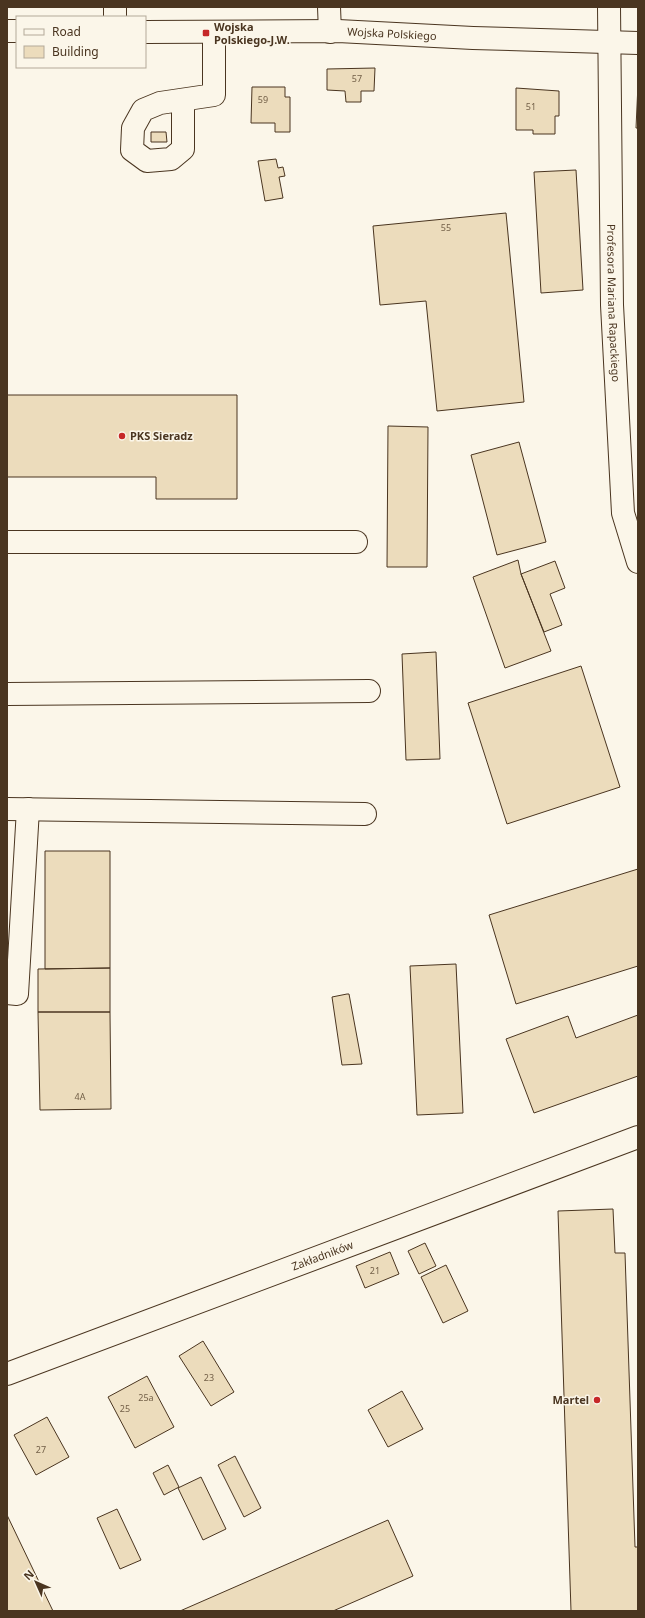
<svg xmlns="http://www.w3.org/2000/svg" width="645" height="1618" font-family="'Noto Sans',sans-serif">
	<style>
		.building { fill: #ecdcbc; stroke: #4a3520 }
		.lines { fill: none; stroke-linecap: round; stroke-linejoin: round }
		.minor-casing { stroke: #4a3520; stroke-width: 24 }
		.major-casing { stroke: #4a3520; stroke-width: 24 }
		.minor { stroke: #fbf6e9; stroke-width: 22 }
		.major { stroke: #fbf6e9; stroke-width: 22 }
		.poi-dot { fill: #c62828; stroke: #fbf6e9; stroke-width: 1.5 }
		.labels { text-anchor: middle; stroke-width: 3; stroke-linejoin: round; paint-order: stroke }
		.number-label { font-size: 9px; fill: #725f47 }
		.poi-label { font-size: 11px; font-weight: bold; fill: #4a3520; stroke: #fbf6e9; text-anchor: start }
		.street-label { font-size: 11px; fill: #4a3520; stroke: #fbf6e9 }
	</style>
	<rect width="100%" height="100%" fill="#fbf6e9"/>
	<path class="building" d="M375,68L374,91H361V102H346L345,91L327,90V69Z
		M638,84V128H636Z
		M252,87H285V97H290V132H275V123H251Z
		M516,88L559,91V116H555V134H533V130H516Z
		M151,132H166L167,142H151Z
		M276,159L278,168L283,167L285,176L279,177L283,198L265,201L258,161Z
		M576,170L583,290L541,293L534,172Z
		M506,213L524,402L437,411L426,301L380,305L373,226Z
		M7,395H237V499H156V477H7Z
		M388,426L428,427L427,567H387Z
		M519,442L546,542L497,555L471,455Z
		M518,560L521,574L551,651L505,668L473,577Z
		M555,561L565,588L550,594L562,625L544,632L521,574Z
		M436,652L440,759L406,760L402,654Z
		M581,666L620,787L507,824L468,703Z
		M45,851H110V968L45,969Z
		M638,869V966L516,1004L489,915Z
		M456,964L463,1113L417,1115L410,966Z
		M110,968V1012H38V969Z
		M347,994H349L362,1064L342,1065L332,997Z
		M38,1012H110L111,1109L40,1110Z
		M638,1015V1076L534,1113L506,1039L568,1016L576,1038Z
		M613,1209L615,1253H625L635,1547H638V1611H571L558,1211Z
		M425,1243L436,1266L419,1274L408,1251Z
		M390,1252L399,1274L365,1288L356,1266Z
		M446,1265L468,1311L443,1323L421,1277Z
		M203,1341L234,1392L211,1406L179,1356Z
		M147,1376L174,1427L135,1448L108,1397Z
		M402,1391L423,1429L388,1447L368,1410Z
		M47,1417L69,1457L36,1475L14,1435Z
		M235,1456L261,1508L244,1517L218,1465Z
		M168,1465L179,1487L164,1495L153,1473Z
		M201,1477L226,1529L203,1540L178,1488Z
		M117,1509L141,1560L120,1569L97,1518Z
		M7,1515L53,1611H7Z
		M388,1520L413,1576L333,1611H180Z"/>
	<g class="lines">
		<g class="minor-casing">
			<g id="minor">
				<path d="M115,7V17"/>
				<path d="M329,7L330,32"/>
				<path id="s1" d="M609,7L612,305L623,513L638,562"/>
				<path d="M183,100V149L171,159L147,161L132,150L133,128L143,110L160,103L214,95V33"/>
				<path d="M7,542H356"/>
				<path d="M7,694L369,691"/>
				<path d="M7,809L365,814"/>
				<path d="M7,993L17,994L28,809"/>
				<path id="s2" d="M7,1374L638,1137"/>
			</g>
		</g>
		<g class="major-casing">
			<g id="major">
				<path d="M7,31H17"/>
				<path id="s3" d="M145,32L338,31L473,38L638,43"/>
			</g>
		</g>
		<use href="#minor" class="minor"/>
		<use href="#major" class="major"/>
	</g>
	<g class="poi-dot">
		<rect x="202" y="29" width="8" height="8" rx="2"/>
		<circle cx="122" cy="436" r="4"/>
		<circle cx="597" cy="1400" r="4"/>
	</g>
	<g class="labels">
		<g class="number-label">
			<text x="357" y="82">57</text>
			<text x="263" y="103">59</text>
			<text x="531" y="110">51</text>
			<text x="446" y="231">55</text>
			<text x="80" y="1100">4A</text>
			<text x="375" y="1274">21</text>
			<text x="209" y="1381">23</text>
			<text x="146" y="1401">25a</text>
			<text x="125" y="1412">25</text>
			<text x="41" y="1453">27</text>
		</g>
		<g class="poi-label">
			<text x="214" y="31">Wojska<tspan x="214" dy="13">Polskiego-J.W.</tspan></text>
			<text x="130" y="440">PKS Sieradz</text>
			<text x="589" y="1404" text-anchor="end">Martel</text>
		</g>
		<g class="street-label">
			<text dy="4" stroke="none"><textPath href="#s3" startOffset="247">Wojska Polskiego</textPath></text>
			<text dy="4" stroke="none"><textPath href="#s1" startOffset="296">Profesora Mariana Rapackiego</textPath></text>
			<text dy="4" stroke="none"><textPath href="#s2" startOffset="337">Zakładników</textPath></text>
		</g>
	</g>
	<rect width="645" height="1618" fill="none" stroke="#4a3520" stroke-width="16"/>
	<rect x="16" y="16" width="130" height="52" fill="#fbf6e9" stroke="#b4a999"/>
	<rect x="24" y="29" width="20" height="6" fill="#fbf6e9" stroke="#b4a999"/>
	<text x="52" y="36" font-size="12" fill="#4a3520">Road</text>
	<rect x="24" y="46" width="20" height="12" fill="#ecdcbc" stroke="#b4a999"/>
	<text x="52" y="56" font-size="12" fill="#4a3520">Building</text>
	<g transform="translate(36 1582) rotate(315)" stroke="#fbf6e9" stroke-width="3" paint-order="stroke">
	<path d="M0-3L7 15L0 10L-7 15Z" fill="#4a3520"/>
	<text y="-6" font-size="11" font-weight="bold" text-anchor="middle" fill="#4a3520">N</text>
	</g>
</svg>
